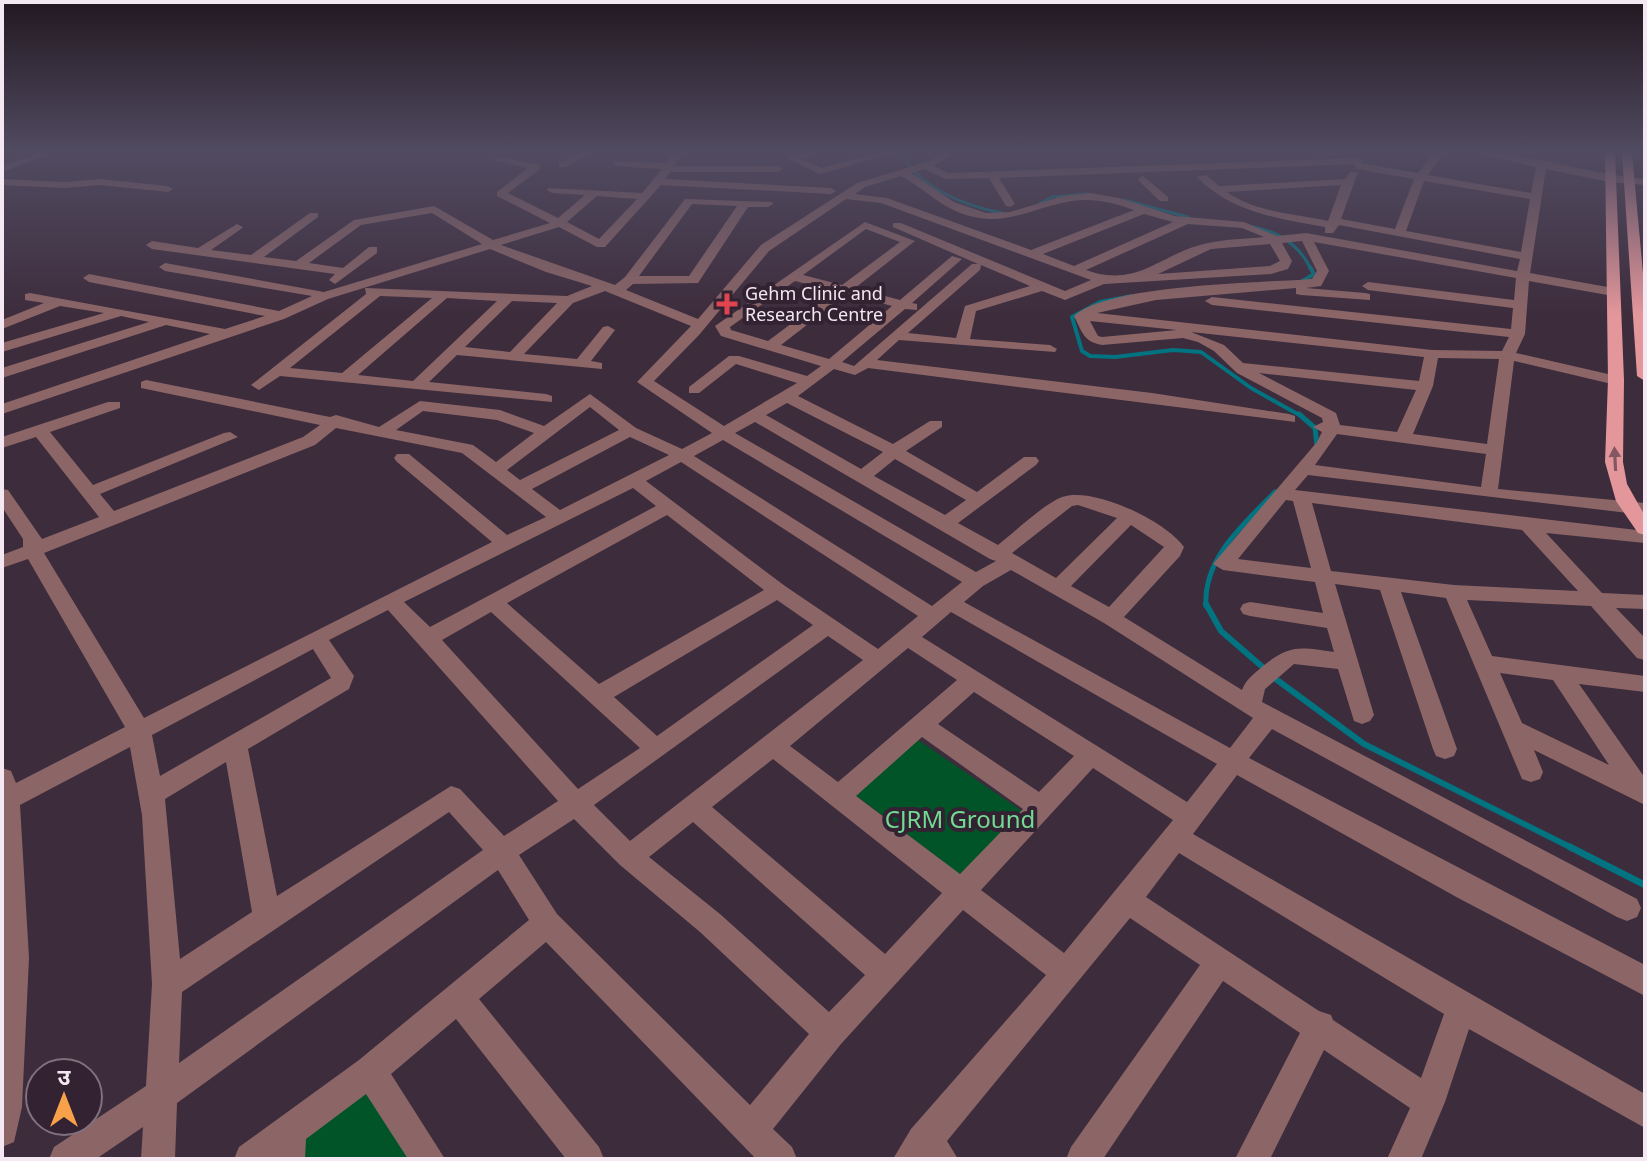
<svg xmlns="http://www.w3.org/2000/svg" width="1647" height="1161" font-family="'Noto Sans','Noto Sans Devanagari',sans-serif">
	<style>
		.green { fill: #015428 }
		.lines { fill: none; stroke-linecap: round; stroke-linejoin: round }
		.stream-far4 { stroke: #027381; stroke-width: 3 }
		.stream-far3 { stroke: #027381; stroke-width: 4 }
		.stream-far2 { stroke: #027381; stroke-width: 5 }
		.stream-far1 { stroke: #027381; stroke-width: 6 }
		.stream { stroke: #027381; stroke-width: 7 }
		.minor { fill: #8c6667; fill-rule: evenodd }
		.major { fill: #e4979b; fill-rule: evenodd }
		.oneway { fill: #835761 }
		.health-dot { fill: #e0444e; stroke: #332232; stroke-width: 3 }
		.labels { text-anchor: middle; stroke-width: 8; stroke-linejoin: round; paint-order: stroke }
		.far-poi-label { font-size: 18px; fill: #f4e8f3; stroke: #332232; text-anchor: start }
		.near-park-label { font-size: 24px; fill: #73da93; stroke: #332232 }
	</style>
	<rect width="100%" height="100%" fill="#3d2c3c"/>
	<path class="green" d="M914,737L1025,813L966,879L854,794Z
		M365,1084L415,1159H302L303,1129Z"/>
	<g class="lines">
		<path class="stream-far4" d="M901,153C919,188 965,206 1002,213
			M1124,200L1188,217
			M1039,204L1052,197L1087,194
			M1249,226C1277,231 1298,243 1311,269"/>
		<path class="stream-far3" d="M1301,282L1314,274L1310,267
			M1132,296L1100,302L1072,317L1082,351L1090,356L1115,357L1173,350L1201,352L1251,388L1301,416"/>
		<path class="stream-far2" d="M1299,414L1315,428L1317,446
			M1206,606C1203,558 1244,524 1275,492"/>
		<path class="stream-far1" d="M1206,604L1221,631L1266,670
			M1273,677L1364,744L1574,849"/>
		<path class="stream" d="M1570,847L1645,885"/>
		<path class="minor" d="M38,153H53L2,172V166Z
			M576,153H589L567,167H559V163Z
			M673,153H683L674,166H778L783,169L778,172H670L665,179L831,188L836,191L831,194L661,185L605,247H597L559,227L501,245L615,285L625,277L685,199L772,202L773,204L768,207H748L698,283L633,284L626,290L698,319L761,245L840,194L857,183L930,161L942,153H954L934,166L948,173L1358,158L1363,161L1360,163L1418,173L1434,153H1444L1428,175L1531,193L1536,167L1475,153C1532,153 1588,174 1645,179V185L1609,182L1546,169L1530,273L1613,288L1620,292L1613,296L1529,281L1525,334L1516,353L1621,377L1624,380L1616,385L1514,361L1498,489L1645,503V515L1308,475L1295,490L1645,531V543L1546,533L1602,593L1645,595V609L1616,608L1645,638V660L1637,658L1591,606L1467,600L1492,656L1645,676V692L1579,684L1645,778V805L1534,750L1543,772L1540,779L1531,782L1522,779L1446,598L1401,592L1457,749L1454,756L1445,759L1436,756L1433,749L1380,590L1335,584L1374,715L1370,721L1362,724L1354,721L1338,669L1294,664L1265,689L1262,702L1637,899L1641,908L1637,917L1627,921L1617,917L1272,729L1249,758L1645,965V996L1460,899L1237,775L1193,834L1645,1094V1128L1469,1029L1445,1102L1421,1159H1387L1410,1108L1324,1050L1270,1159H1235L1300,1033L1223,981L1103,1159H1066L1071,1147L1200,965L1130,918L947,1141L958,1159H893L911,1129L1046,975L963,910L841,1044L773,1129L792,1147L797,1159H756L546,942L479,999L599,1147L604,1159H566L456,1019L391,1074L445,1159H408L366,1094L306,1139L305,1159H234L239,1147L359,1060L529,920L498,870L177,1103L175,1159H141L143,1127L96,1159H49L54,1147L146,1086L152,984L142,815L130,747L20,805L29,958L22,1107L14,1142L2,1147V768L11,771L16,783L125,727L28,559L2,568V555L23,547V539L2,507V489L8,490L42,539L99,517L36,437L2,448V437L108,402H120V408L50,432L93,485L224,433L230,432L238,437L100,494L114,511L303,437L320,425L141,388V382L146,380L330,417L336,415L379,427L420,401L500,410L544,426L590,394L636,428L682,449L712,433L637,382L691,326L605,291L573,303L524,354L577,359L603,327L608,326L615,330L591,361L602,363V369L457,355L429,382L546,394L552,396V402L280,376L259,390L251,385L366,294L365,288L567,296L592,286L546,272L490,249L328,299L284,319L2,414V404L210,334L166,325L2,378V368L149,322L121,316L2,352V343L104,313L60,306L2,329V320L44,303L25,300V294L30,293L225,329L265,316L89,282L83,278L89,274L279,311L312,296L165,271L159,267L165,263L324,292L482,244L432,213L361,225L309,263L343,268L369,247H377V253L335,284L329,280L335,274L152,249L146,245L152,241L198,248L237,224L243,227L241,229L211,250L251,255L310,213H318V217L264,257L296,261L354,220L434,206L493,240L550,223L497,196V192L528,168L495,160V156L540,165V169L508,193L558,218L585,195L552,193L547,190L548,188L642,193L662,169L616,166L612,161L666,163ZM1353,164L1357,169L1414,179L1395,229L1341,219L1358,172H1350L1345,179L1219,186L1206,175L1197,177C1232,213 1278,218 1325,227V233H1333L1339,225L1520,259L1517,271L1306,233L1277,236L1244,222L1175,216L1119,198L1090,193L1063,196L1010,212L986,213L954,202L911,173L924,169L946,179L989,178L1006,206L1010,207L1015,204L999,178ZM901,176C925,189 944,210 970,216C1006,226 1033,208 1067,202C1090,197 1112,202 1134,210L1031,250L887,198L855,194L865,187ZM1424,181L1530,199L1521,252L1406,231ZM1341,185L1328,221C1296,214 1254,212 1227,192ZM597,196L637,199L599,239L567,222ZM846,199L881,203L1091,280L1065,291L901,223H893V227L978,264H972L854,366L842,362L905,309L917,310V304L912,303L962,259L952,256L900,300L855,288L915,241L865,222L715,326L721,336L821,366L807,376L739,356H729L689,387V393H699L736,364L797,383L724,426L654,381L699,335L769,251ZM692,204L737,206L689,276H639ZM1144,214L1173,222L1074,266L1043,254ZM1188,224L1242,228L1264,237C1246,239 1226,239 1208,243C1160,253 1139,289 1086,270ZM866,229L900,242L842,285L803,275ZM1302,241L1317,271L1312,279C1261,283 1109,284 1074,316C1082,332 1084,342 1102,345L1183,338L1198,342L1214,351L1237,373L1322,418L1323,422L1313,427L1322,432L1317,442L1213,564L1223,570L1315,582L1323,613L1250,602L1243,604L1240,609L1243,614L1250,616L1327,628L1334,652C1300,647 1290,644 1263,666C1254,674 1246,679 1242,690L1124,617L1180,556L1184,547C1166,521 1093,486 1062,497C1042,505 1015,532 998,545L958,523L1036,465L1039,461L1036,457H1024L977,492L906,451L942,427V421H930L893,444L798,396L834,369L855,375L868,368L1295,422V416L1289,414L1152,393L877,360L899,340L1055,352L1057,349L1050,345L970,339L976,311L1042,291L1065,300L1104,284L1271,274L1288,269L1292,261L1282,243ZM1314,242L1516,278L1514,300L1368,282L1362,286L1368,290L1513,308L1511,329L1212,297L1205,301L1212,305L1509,337L1502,351L1432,350L1097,313L1156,300L1296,288V294L1301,295L1370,300V294L1365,293L1306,288L1321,286L1329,271ZM1270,244L1280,261L1270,266L1158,274L1211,249ZM981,265L1030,286L965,306L956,338L908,333L980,270ZM795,281L835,291L768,341L731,330L730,327ZM847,294L892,306L829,359L781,345ZM380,296L432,298L342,373L290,368ZM447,298L497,301L413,381L358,375ZM512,301L557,303L510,352L465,347ZM1090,321L1177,330L1102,337L1098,336ZM1191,332L1424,357L1419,381L1243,363L1224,345ZM1438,358L1499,359L1487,444L1413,434L1433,386ZM1259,373L1416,390L1397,432L1340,425L1336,413ZM787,403L883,452L861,469L766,415ZM590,407L619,430L520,480L507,470ZM423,411L497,420L534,433L496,462L473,445L396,430ZM755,422L990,559L996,561L976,572L735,433ZM336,428L462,453L546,517L507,535L409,454H397L394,458L397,462L492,542L144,718L44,553L315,445ZM1337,434L1486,454L1481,487L1315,465ZM630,437L669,455L560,510L532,489ZM723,440L962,582L932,606L694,456ZM895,459L966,500L945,515L874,476ZM681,462L918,616L878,649L785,586L646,481ZM633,488L656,506L430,627L404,602ZM1286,500L1293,501L1311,568L1238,559ZM1312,503L1522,530L1578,591L1454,585L1331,571ZM1078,505L1117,518L1056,578L1012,553L1072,506ZM667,515L764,590L599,684L507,603ZM1131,525L1164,547L1109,607L1071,586ZM1011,570L1104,623L1253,718L1230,748L964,602L983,586ZM777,600L813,625L657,736L614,697ZM388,610L558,801L504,836L460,789L451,786L277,896L248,749L349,689L354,676L329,640ZM491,612L640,748L578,789L442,640ZM951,612L1217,764L1187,802L922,637ZM828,636L863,660L630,841L594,805ZM908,648L957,680L838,782L790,746ZM313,649L331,678L160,776L152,735ZM1500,673L1553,680L1609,765L1522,723ZM974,692L1074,756L1039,792L938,724ZM922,737L1023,809L960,874L856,796ZM773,759L942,893L885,954L712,807ZM226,762L252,912L180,959L165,799ZM1093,768L1173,820L1064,953L981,890ZM449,812L483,850L179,1063L182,992ZM574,819L620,865L700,932L809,1034L750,1105L557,914L519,855ZM693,822L865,975L829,1012L720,914L649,857ZM1179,853L1444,1014L1421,1078L1333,1020L1331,1015L1319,1011L1146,897Z
			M800,153H818L801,159L821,168L878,153H895L820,174L787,158Z
			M1143,176L1168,197V201H1160L1139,181L1138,179Z
			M2,179L65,182L100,179L168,186L173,189L168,192L100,185L65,188L2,185Z"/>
		<path class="major" d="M1605,153H1615L1624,380L1623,462L1627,484L1645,516V535L1638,533L1616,501L1605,462L1608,380Z
			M1622,153H1632L1645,295V381L1637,376Z"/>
	</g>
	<defs><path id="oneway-solid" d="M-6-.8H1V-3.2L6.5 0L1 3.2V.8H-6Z" transform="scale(2)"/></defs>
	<use class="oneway" href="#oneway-solid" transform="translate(1615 459) rotate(-93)"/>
	<linearGradient id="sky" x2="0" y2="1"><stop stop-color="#221821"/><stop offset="0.48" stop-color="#514b61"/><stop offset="1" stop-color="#514b61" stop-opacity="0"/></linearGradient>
	<rect width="1647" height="316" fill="url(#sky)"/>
	<path class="health-dot" d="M723 292h8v8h8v8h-8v8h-8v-8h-8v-8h8z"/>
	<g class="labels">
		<g class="far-poi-label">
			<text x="745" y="300">Gehm Clinic and<tspan x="745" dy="21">Research Centre</tspan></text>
		</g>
		<g class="near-park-label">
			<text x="960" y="828">CJRM Ground</text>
		</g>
	</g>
	<rect width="1647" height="1161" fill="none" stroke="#f4e8f3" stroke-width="8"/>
	<g transform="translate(64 1097)"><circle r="38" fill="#332232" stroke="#80717f" stroke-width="2"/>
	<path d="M0-6L14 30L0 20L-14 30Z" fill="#f8a14a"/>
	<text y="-12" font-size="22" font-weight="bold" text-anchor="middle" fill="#f4e8f3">उ</text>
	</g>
</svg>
